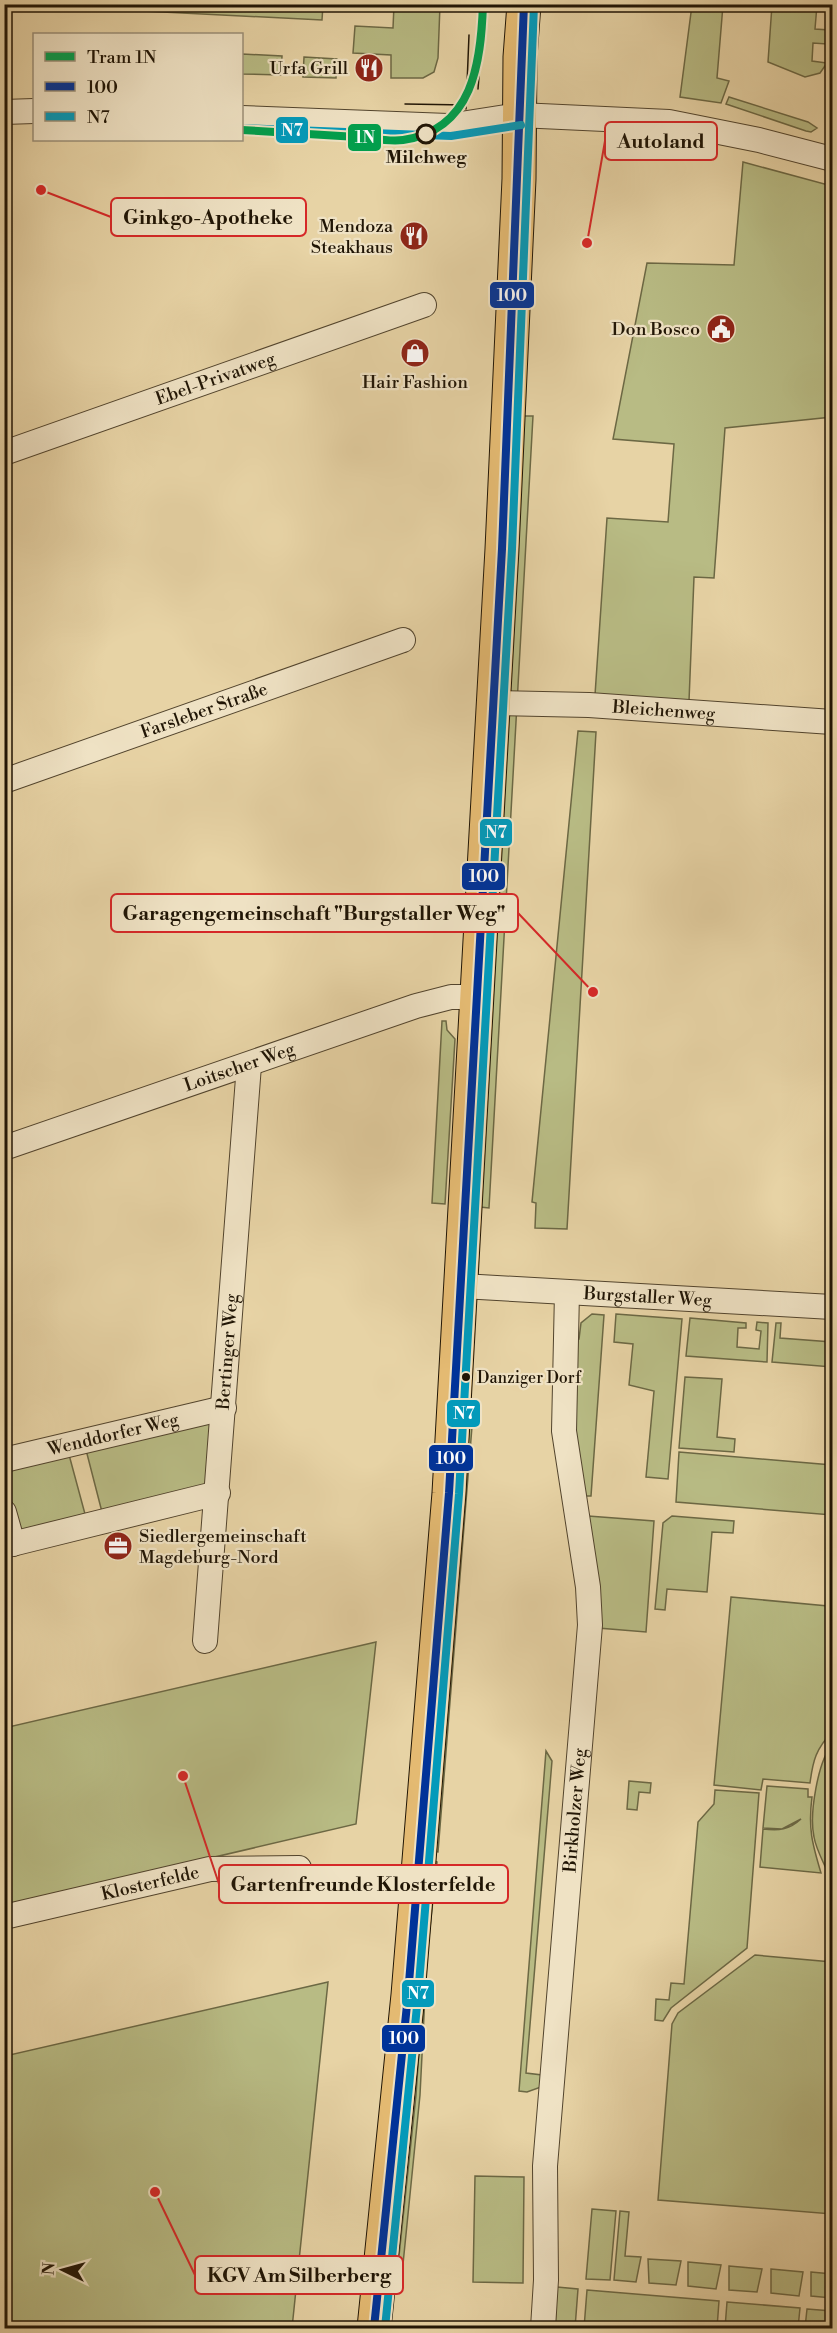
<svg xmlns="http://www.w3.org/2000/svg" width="837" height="2333" font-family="'Libre Bodoni',serif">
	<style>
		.green { fill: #b8bb84; stroke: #6c6844; stroke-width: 1.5 }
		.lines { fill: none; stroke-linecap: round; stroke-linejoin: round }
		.street-casing { stroke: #52442d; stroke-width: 26 }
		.primary-casing { stroke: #201505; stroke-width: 35 }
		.street { stroke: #efe2c4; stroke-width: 24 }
		.primary { stroke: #e4ba72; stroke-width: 33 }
		.tram { stroke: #201505; stroke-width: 1.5 }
		.bus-1-casing { stroke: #efe2c4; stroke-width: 12 }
		.bus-2-casing { stroke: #efe2c4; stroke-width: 12 }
		.bus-1 { stroke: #039; stroke-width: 8 }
		.bus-2 { stroke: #039aba; stroke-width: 8 }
		.tram-1-casing { stroke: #efe2c4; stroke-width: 12 }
		.tram-1 { stroke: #029f4d; stroke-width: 8 }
		.stop-dot { fill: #efe2c4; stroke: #201505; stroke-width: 3 }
		.bus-dot { fill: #201505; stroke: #efe2c4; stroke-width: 2 }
		.labels { text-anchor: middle; stroke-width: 4.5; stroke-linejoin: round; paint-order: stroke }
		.bus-label { font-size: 16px; fill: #201505; stroke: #efe2c4; text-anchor: start }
		.poi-label { font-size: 18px; fill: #201505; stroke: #efe2c4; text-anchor: end }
		.stop-label { font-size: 18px; font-weight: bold; fill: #201505; stroke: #efe2c4 }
		.street-label { font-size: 18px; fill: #201505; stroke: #efe2c4 }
		.leader { fill: none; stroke: #d62828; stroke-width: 2 }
		.callout-dot { fill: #d62828; stroke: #efe2c4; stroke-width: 2 }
		.callout { fill: #efe2c4; stroke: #d62828; stroke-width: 2 }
		.callout-label { font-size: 20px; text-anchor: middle; font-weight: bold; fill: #201505 }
		.line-badge { stroke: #efe2c4; stroke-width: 2 }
		.badge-label { font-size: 16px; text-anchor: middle; font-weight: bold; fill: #fff }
	</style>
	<rect width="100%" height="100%" fill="#e7d3a5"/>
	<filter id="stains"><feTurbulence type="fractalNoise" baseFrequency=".00333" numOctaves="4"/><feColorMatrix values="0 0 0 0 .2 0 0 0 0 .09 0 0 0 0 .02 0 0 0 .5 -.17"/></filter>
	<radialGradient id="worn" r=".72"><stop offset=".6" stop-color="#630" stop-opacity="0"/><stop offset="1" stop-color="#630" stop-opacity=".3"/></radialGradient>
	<path class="green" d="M5,4H323V5L322,20Z
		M394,5H440L438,58L434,72L423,78H391V55L353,53L355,26L393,28Z
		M692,5H723L717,78L729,81L721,103L680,97Z
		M772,5H817L815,29L829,30L827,44L813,43L812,61L827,63L820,73L805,77L768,62Z
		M242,54L282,56L281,75L242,74Z
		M304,57L337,59L336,78L303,77Z
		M729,97L808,122L817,128L811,132L806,131L726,104Z
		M743,162L832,186V417L725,428L714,578L694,577L689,701L595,695L607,518L668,522L674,444L613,439L647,263L734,265Z
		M523,416H533L489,1208L480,1207Z
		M578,731L596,732L567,1229L535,1228L536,1203L532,1202Z
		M442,1021H446L447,1030L455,1039L445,1204L432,1203Z
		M592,1314L604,1315L591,1496H586L576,1459L573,1340L579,1339L581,1323Z
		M616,1314L682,1319L668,1479L646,1477L654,1391L629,1385L633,1344L614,1342Z
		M690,1318L746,1323V1328H738L737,1347L759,1349L761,1331L756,1330L757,1322L768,1323L767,1362L686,1356Z
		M776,1323H781L780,1338L832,1342V1367L772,1362Z
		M685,1377L722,1379L717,1437L735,1439L734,1452L679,1448Z
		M214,1413L209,1485L102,1512L85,1446Z
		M468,1414H473L438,1852L432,1851Z
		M68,1451L85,1514L17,1532L5,1484L4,1468Z
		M679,1452L832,1465V1515L676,1502Z
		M588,1516L654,1521L646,1632L598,1628Z
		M672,1516L734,1521L733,1533L712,1532L707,1592L667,1589L665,1610L655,1609L663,1523Z
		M731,1597L828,1606L832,1615V1732C816,1749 813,1760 810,1783L763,1779L761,1790L714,1785Z
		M376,1642L356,1824L5,1906L4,1728Z
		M832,1745V1873H828C823,1861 816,1849 814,1837C809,1814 818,1761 832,1745Z
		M546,1751L552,1761L526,2073L542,2075L541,2087L527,2092L519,2091Z
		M629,1781L651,1783L650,1793L639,1792L637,1810L627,1809Z
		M767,1786L808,1789V1797H812C808,1828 812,1843 821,1873L760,1867L763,1829C779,1831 789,1830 801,1819L782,1829L763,1828Z
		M715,1790L759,1793L747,1948L671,2008L663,2021L655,2020L656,1999L669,2000L671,1983L684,1984L698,1822L714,1804Z
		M432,1860L437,1862L427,1956L420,2095L401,2284H397V2275L416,2095Z
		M755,1955L832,1962V2214L658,2200L672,2024L678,2013Z
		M328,1982L292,2328H5V2056Z
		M475,2176L524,2177L523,2283L473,2282Z
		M592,2209L616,2211L610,2280L586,2279Z
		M620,2211L629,2212L625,2256L641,2257L636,2282L614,2280Z
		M648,2259L681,2261L676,2285L649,2283Z
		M688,2262L721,2265L716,2289L688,2286Z
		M729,2266L762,2269L757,2292L729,2290Z
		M771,2269L803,2272L799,2296L771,2293Z
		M811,2272L832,2274V2298L811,2296Z
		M557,2287L578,2289L575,2328H555Z
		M587,2290L719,2301L717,2328H584Z
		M727,2302L800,2308L798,2328H725Z
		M807,2309L832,2311V2328H805Z"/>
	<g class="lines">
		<g class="street-casing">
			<g id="street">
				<path d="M4,112L34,111"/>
				<path d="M242,118L448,126L519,115L669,122L759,140L832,159"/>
				<path id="s1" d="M4,453L424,305"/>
				<path id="s2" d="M494,703L589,705L832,722"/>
				<path id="s3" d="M4,781L403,640"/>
				<path id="s4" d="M4,1148L416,1006L451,997H477"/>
				<path id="s5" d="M462,1286L832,1307"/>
				<path id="s6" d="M4,1460L224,1408"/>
				<path d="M4,1512L13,1544"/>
				<path d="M4,1546L218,1493"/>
				<path id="s7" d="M205,1641L249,1065"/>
				<path id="s8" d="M4,1917L210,1869L299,1868"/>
				<path id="s9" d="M543,2328L546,2280L545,2166L590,1625L588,1587L564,1431L567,1292"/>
			</g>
		</g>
		<g class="primary-casing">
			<path id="primary" d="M374,2328L408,1995L449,1493L502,549L519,179L520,57L524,4"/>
		</g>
		<use href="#street" class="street"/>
		<use href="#primary" class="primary"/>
		<path class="tram" d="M478,89L483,26
			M405,104L466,105
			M466,109L469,35
			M403,140L446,138"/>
		<g class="bus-1-casing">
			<path id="bus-1" d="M374,2328L408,1995L449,1493L502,549L524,4"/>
		</g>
		<g class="bus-2-casing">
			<path id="bus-2" d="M242,128L451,136L521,125
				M385,2328L418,1996L459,1494L512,549L534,5"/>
		</g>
		<use href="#bus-1" class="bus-1"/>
		<use href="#bus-2" class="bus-2"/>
		<g class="tram-1-casing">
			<path id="tram-1" d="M242,130C280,132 319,135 357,137C372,138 388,142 403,140C473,130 481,63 483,4"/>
		</g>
		<use href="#tram-1" class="tram-1"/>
	</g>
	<defs>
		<g id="restaurant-disc" transform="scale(1.5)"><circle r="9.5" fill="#8f2418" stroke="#efe2c4"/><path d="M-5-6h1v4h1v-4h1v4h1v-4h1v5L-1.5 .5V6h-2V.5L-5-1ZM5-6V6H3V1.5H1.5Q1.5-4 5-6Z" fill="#fff"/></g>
		<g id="civic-disc" transform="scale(1.5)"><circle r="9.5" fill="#8f2418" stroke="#efe2c4"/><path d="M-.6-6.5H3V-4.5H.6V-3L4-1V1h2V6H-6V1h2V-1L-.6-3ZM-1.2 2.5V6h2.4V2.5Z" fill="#fff"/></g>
		<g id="shop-disc" transform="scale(1.5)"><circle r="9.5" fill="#8f2418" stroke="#efe2c4"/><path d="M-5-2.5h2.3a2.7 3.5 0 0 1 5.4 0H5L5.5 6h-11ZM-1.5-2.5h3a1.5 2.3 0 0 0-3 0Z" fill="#fff"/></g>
		<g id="office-disc" transform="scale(1.5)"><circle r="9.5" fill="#8f2418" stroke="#efe2c4"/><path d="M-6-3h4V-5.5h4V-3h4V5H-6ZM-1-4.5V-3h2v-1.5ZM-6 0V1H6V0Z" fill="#fff"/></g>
	</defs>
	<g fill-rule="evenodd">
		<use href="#restaurant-disc" x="369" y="68"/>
		<use href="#restaurant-disc" x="414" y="236"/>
		<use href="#civic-disc" x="721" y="329"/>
		<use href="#shop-disc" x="415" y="353"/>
		<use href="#office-disc" x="118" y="1546"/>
	</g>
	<circle class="stop-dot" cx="426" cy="134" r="9"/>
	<circle class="bus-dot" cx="466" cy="1377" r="5"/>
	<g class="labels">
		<g class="bus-label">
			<text x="477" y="1383">Danziger Dorf</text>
		</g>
		<g class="poi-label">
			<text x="348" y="74">Urfa Grill</text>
			<text x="393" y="232">Mendoza<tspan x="393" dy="21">Steakhaus</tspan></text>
			<text x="700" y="335">Don Bosco</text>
			<text x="415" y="388" text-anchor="middle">Hair Fashion</text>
			<text x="139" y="1542" text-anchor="start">Siedlergemeinschaft<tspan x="139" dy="21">Magdeburg-Nord</tspan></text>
		</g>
		<g class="stop-label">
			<text x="426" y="163">Milchweg</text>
		</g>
		<g class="street-label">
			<text dy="6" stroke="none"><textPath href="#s1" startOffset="224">Ebel-Privatweg</textPath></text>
			<text dy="6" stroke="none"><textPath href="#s3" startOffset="212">Farsleber Straße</textPath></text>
			<text dy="6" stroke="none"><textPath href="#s2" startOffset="170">Bleichenweg</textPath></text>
			<text dy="6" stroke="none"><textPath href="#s4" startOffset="249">Loitscher Weg</textPath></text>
			<text dy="6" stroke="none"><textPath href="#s5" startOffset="186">Burgstaller Weg</textPath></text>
			<text dy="6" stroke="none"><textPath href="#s7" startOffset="290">Bertinger Weg</textPath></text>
			<text dy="6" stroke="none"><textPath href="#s6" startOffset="112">Wenddorfer Weg</textPath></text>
			<text dy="6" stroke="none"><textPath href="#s9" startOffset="519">Birkholzer Weg</textPath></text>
			<text dy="6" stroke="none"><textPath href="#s8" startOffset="150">Klosterfelde</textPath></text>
		</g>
	</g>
	<path class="leader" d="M587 243L605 141M41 190L111 217M593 992L518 913M183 1776L219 1884M155 2192L195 2275"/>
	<g class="callout-dot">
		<circle cx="587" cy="243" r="6"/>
		<circle cx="41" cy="190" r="6"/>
		<circle cx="593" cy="992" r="6"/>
		<circle cx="183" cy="1776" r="6"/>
		<circle cx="155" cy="2192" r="6"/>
	</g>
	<g class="callout">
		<rect x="605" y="122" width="112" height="38" rx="6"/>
		<rect x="111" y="198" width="195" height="38" rx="6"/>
		<rect x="111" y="894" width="407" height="38" rx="6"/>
		<rect x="219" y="1865" width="289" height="38" rx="6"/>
		<rect x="195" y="2256" width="208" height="38" rx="6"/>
	</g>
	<g class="callout-label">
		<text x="661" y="148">Autoland</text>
		<text x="208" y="224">Ginkgo-Apotheke</text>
		<text x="314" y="920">Garagengemeinschaft "Burgstaller Weg"</text>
		<text x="363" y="1891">Gartenfreunde Klosterfelde</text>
		<text x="299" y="2282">KGV Am Silberberg</text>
	</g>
	<g class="line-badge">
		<rect x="275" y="116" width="34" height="28" rx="6" fill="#039aba"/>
		<rect x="347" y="123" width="35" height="29" rx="6" fill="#029f4d"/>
		<rect x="489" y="281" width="46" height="28" rx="6" fill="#039"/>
		<rect x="479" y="818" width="34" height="29" rx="6" fill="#039aba"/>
		<rect x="461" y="862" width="45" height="29" rx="6" fill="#039"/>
		<rect x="446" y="1399" width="35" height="29" rx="6" fill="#039aba"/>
		<rect x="428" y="1444" width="46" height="28" rx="6" fill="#039"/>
		<rect x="401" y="1979" width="34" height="29" rx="6" fill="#039aba"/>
		<rect x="381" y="2024" width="45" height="29" rx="6" fill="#039"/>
	</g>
	<g class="badge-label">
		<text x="292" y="136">N7</text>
		<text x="365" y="143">1N</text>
		<text x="512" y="301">100</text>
		<text x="496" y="838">N7</text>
		<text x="484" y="882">100</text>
		<text x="464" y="1419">N7</text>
		<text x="451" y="1464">100</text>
		<text x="418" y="1999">N7</text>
		<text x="404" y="2044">100</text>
	</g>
	<rect width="837" height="2333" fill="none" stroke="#e7d3a5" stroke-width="24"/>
	<rect x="6" y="6" width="825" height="2321" fill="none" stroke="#201505" stroke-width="3"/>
	<rect x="12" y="12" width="813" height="2309" fill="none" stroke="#201505" stroke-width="1.5"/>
	<rect x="33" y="33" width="210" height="108" fill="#efe2c4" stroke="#9c9078" stroke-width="1.5"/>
	<rect x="45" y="52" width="30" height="9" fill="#029f4d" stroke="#9c9078" stroke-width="1.5"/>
	<text x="87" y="63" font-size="18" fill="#201505">Tram 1N</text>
	<rect x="45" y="82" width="30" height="9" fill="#003399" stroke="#9c9078" stroke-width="1.5"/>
	<text x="87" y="93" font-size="18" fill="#201505">100</text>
	<rect x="45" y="112" width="30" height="9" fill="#039aba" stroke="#9c9078" stroke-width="1.5"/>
	<text x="87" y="123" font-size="18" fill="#201505">N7</text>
	<g transform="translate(63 2270) rotate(275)" stroke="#efe2c4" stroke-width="4.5" paint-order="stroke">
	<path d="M0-4.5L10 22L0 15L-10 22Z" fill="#201505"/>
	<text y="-9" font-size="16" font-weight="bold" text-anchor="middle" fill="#201505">N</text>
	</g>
	<rect width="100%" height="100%" filter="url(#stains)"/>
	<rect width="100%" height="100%" fill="url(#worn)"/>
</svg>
